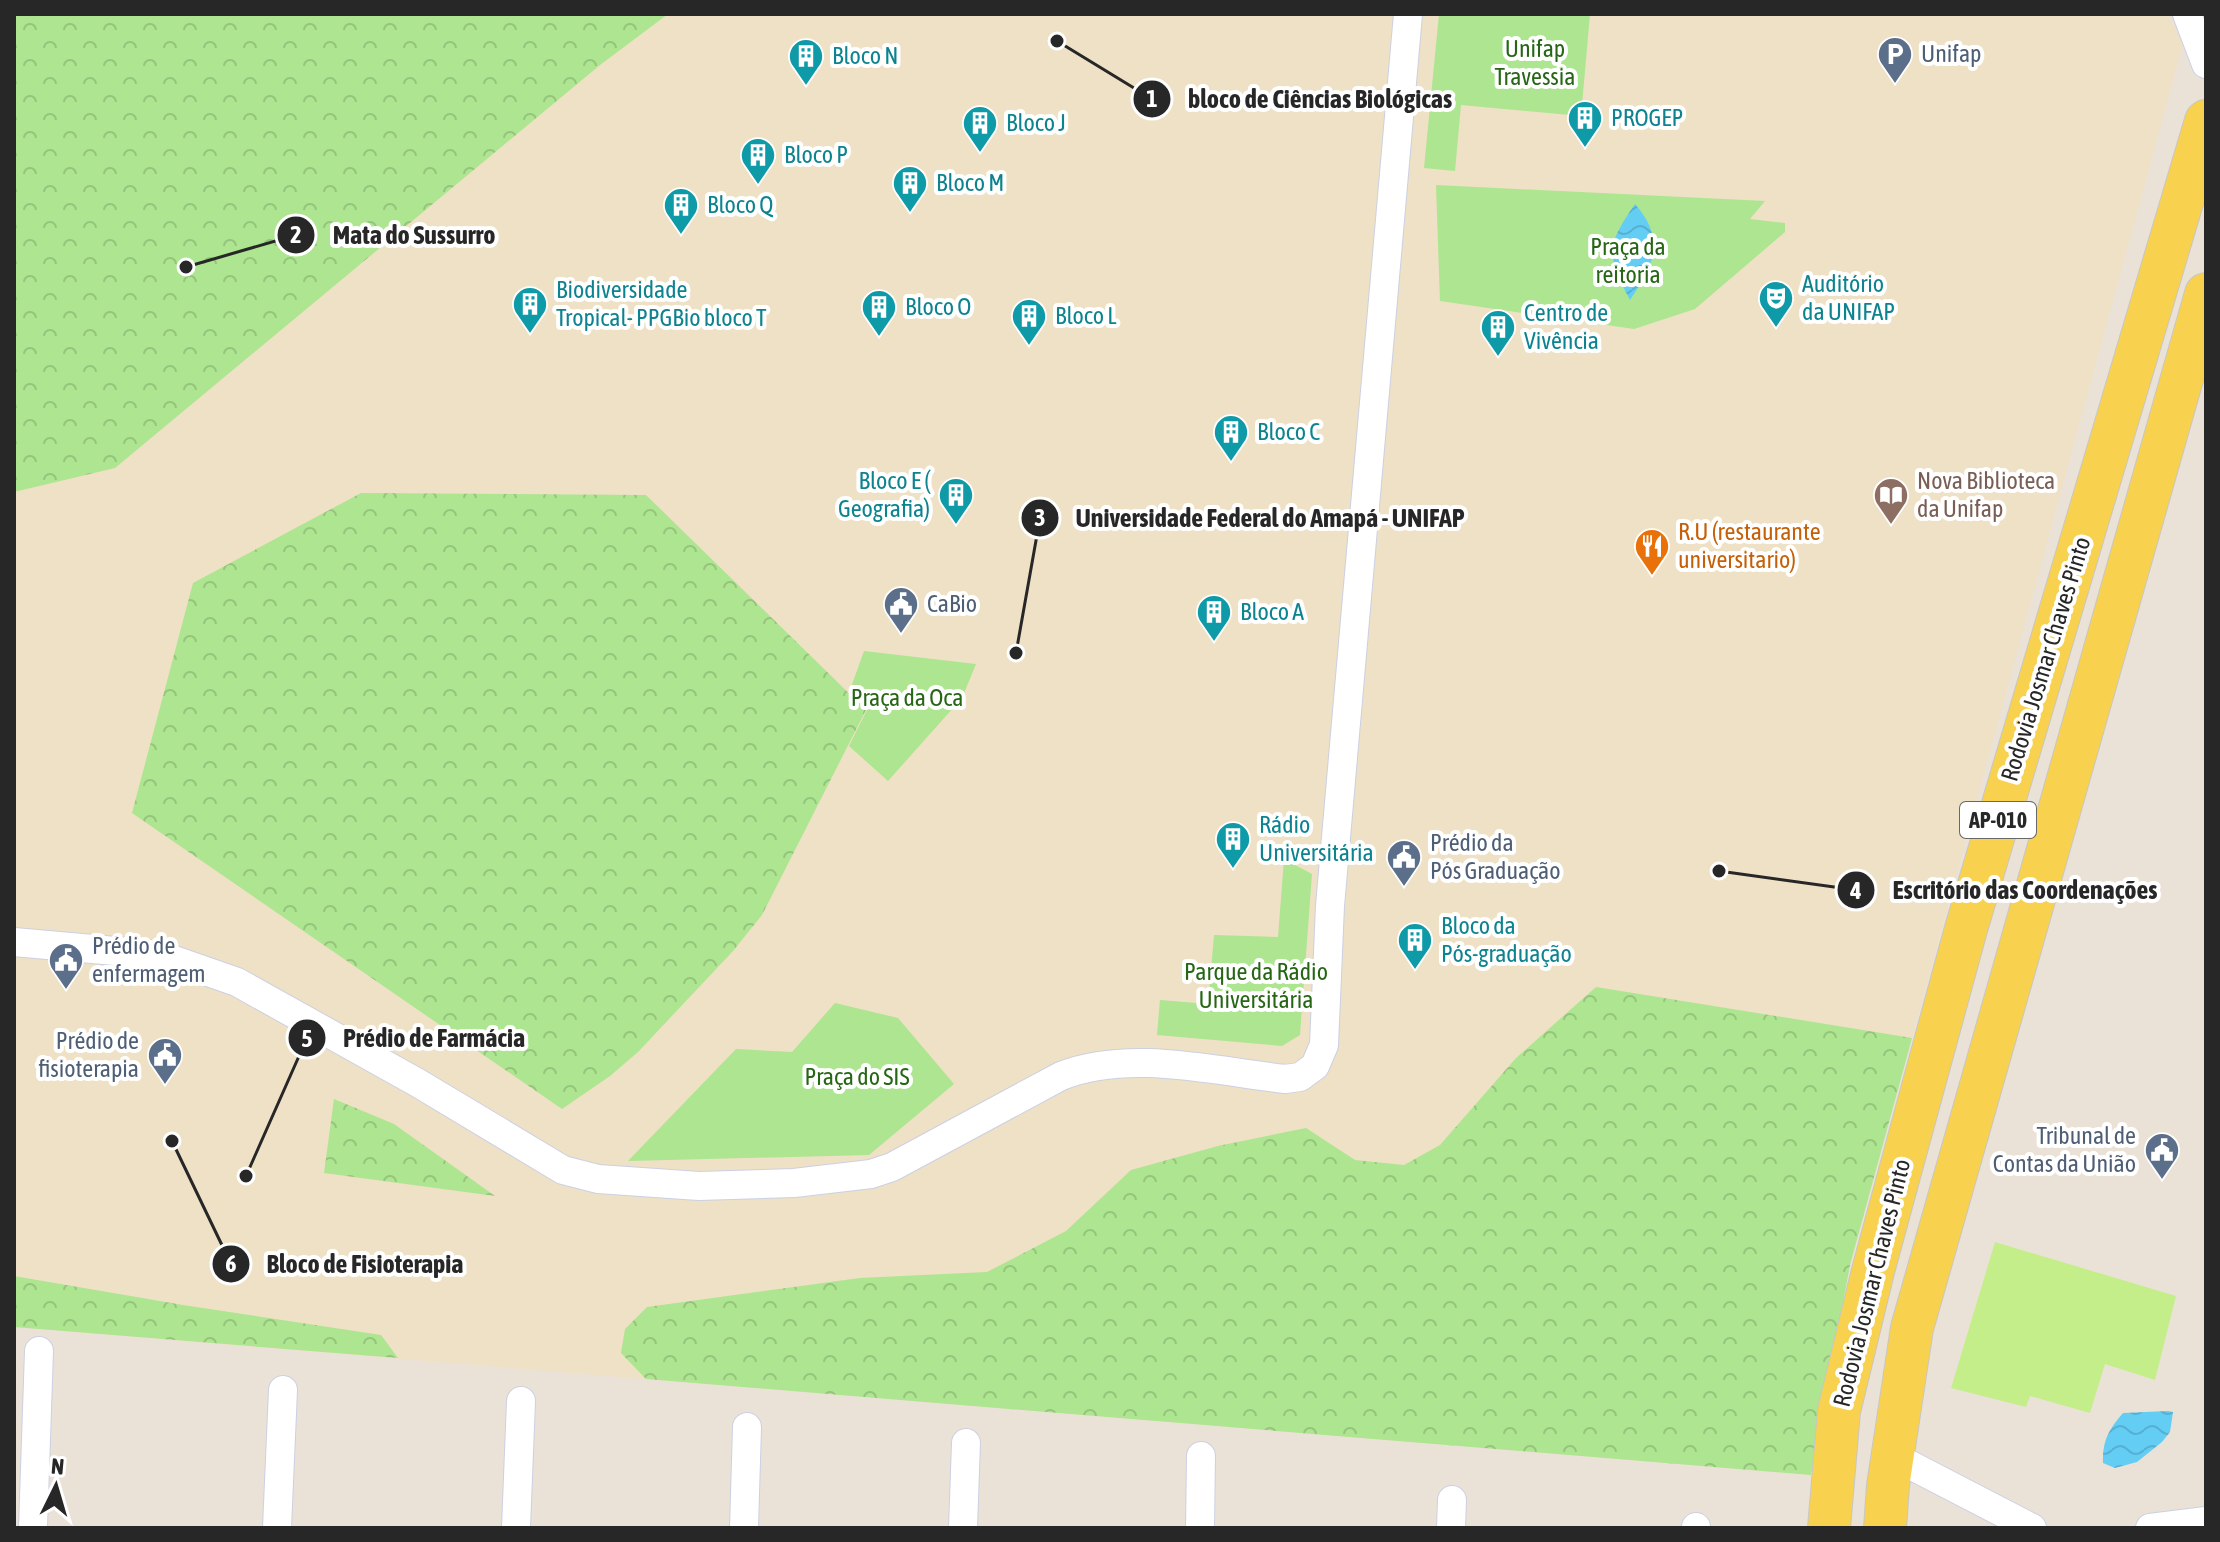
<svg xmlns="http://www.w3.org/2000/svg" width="2220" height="1542" font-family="'Asap Condensed',sans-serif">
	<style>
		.education { fill: #eee1c5 }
		.grass { fill: #ade590 }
		.forest { fill: url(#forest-crowns) }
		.pitch { fill: #c3ee8a }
		.water { fill: url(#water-waves) }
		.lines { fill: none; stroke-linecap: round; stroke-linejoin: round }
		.street-casing { stroke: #ccd0e2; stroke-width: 30 }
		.primary-casing { stroke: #c7c7c7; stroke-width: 44 }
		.street { stroke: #fff; stroke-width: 28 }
		.primary { stroke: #f8d14f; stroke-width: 42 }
		.labels { text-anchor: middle; stroke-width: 8; stroke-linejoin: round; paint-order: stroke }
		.shield { fill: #fff; stroke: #686868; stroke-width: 2 }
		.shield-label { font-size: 22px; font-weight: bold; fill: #272727 }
		.park-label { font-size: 24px; fill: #266615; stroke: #fff }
		.service-label { font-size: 24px; fill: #4e5e75; stroke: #fff; text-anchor: start }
		.culture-label { font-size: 24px; fill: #0d838f; stroke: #fff; text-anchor: start }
		.education-label { font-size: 24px; fill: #785e54; stroke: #fff; text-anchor: start }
		.food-label { font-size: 24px; fill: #c56008; stroke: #fff; text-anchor: start }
		.street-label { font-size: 24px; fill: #272727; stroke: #fff }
		.leader { fill: none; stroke: #272727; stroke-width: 3 }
		.callout-dot { fill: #272727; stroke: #fff; stroke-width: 3 }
		.mark-label { font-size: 24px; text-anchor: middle; font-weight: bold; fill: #fff }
		.callout-label { font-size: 26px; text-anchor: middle; font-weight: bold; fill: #272727; stroke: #fff; stroke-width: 8; stroke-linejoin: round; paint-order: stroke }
	</style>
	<defs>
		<pattern id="forest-crowns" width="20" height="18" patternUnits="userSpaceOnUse" patternTransform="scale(2)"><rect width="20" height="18" fill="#ade590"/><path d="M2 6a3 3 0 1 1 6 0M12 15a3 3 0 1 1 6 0" fill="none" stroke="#95c47c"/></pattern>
		<pattern id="water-waves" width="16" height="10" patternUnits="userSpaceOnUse" patternTransform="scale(2)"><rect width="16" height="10" fill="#63cdf4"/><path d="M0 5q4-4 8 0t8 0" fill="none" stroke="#56b0d1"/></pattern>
	</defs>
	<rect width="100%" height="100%" fill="#ebe2d7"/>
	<path class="education" d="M14,14H2166L2184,40L1850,1265L1811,1475L14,1327Z"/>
	<path class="grass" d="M1439,14H1590L1581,116L1461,105L1455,171L1424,168Z
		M1436,185L1765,201L1750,219L1785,223V232L1695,309L1634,329L1440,301Z
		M864,651L976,664L962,698L888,781L849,746L867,710L849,693Z
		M1284,859L1312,874L1300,1035L1282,1046L1157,1035L1160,1000L1208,1004L1214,935L1278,937Z
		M835,1003L898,1018L954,1084L869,1155L628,1161L736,1049L792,1052Z"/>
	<path class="forest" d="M14,14H668L600,65L115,468L14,492Z
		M361,493L646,495L866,710L762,915L733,951L638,1052L610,1076L562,1109L132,813L193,583Z
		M1596,987L1912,1038L1850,1265L1811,1475L646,1379L621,1353L625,1329L647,1307L860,1278L987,1272L1066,1231L1131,1170L1218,1146L1306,1128L1355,1160L1404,1165L1440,1145L1516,1058Z
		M334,1099L394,1124L495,1196L324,1173Z
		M14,1276L183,1305L381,1335L398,1358L14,1327Z"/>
	<path class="pitch" d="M1995,1242L2176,1296L2155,1380L2105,1364L2090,1413L2030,1396L2026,1407L1951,1388Z"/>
	<path class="water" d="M1635,204C1667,241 1653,266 1630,300C1606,255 1606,246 1635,204Z
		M2168,1411L2173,1412L2170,1432L2162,1442L2137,1462L2115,1468L2103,1463C2102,1441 2109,1429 2123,1413Z"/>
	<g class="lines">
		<g class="street-casing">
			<path id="street" d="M2187,14L2206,64
				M14,942L149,954L171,959L237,982L418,1083L563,1170L598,1179L699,1186L794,1183L871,1174L892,1167L1061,1076C1129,1049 1214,1071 1285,1079L1300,1077L1315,1066L1324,1045L1330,906L1408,14
				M1893,1456L2032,1528
				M33,1528L39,1351
				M277,1528L283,1390
				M516,1528L521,1401
				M744,1528L747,1427
				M963,1528L966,1443
				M1200,1528L1201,1456
				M1451,1528L1452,1500
				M1696,1528V1527
				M2150,1528L2206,1521"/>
		</g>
		<g class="primary-casing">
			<path id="primary" d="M1829,1528L1839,1411L1873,1271L1966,929L2206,121
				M1885,1528L1888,1486L1912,1328L2206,294"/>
		</g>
		<use href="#street" class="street"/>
		<use href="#primary" class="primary"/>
	</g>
	<defs>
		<g id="parking-pin" transform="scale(1.8)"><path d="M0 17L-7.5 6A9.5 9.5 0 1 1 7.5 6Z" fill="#5c6f8a" stroke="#fff"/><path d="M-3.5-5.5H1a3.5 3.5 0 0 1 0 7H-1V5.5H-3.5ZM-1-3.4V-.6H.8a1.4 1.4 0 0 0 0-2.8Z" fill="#fff"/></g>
		<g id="building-pin" transform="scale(1.8)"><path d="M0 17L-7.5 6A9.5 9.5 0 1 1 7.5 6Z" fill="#0f9aa8" stroke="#fff"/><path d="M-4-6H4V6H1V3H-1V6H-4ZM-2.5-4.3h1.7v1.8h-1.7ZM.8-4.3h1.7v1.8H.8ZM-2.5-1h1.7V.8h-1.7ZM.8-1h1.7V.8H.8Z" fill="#fff"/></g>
		<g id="theatre-pin" transform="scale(1.8)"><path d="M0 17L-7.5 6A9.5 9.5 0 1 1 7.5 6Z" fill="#0f9aa8" stroke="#fff"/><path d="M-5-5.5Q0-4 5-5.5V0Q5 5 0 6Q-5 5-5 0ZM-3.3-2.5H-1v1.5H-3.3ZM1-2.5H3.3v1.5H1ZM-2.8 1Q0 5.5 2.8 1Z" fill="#fff"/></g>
		<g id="library-pin" transform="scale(1.8)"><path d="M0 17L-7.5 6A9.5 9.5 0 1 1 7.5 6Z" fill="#8d6e63" stroke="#fff"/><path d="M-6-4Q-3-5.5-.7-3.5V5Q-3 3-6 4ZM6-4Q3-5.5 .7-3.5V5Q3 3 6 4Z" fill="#fff"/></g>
		<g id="restaurant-pin" transform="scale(1.8)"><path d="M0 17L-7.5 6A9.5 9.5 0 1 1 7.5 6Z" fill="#e8710a" stroke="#fff"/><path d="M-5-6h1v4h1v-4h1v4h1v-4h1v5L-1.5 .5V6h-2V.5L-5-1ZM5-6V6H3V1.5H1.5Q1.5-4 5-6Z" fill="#fff"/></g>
		<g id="civic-pin" transform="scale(1.8)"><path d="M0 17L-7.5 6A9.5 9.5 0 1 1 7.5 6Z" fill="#5c6f8a" stroke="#fff"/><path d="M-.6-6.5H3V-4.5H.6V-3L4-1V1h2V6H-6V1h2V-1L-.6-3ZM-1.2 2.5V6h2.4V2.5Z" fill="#fff"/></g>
	</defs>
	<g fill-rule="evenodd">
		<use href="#parking-pin" x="1895" y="54"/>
		<use href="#building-pin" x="806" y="56"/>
		<use href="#building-pin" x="1585" y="118"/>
		<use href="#building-pin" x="980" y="123"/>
		<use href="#building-pin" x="758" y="155"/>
		<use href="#building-pin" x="910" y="183"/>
		<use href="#building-pin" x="681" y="205"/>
		<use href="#theatre-pin" x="1776" y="298"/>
		<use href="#building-pin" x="530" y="304"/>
		<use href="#building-pin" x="879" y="307"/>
		<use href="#building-pin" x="1029" y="316"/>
		<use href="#building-pin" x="1498" y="327"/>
		<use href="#building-pin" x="1231" y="432"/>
		<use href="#building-pin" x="956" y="495"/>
		<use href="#library-pin" x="1891" y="495"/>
		<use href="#restaurant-pin" x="1652" y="546"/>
		<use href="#civic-pin" x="901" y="604"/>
		<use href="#building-pin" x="1214" y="612"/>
		<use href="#building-pin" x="1233" y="839"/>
		<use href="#civic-pin" x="1404" y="857"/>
		<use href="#building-pin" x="1415" y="940"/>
		<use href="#civic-pin" x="66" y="960"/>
		<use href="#civic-pin" x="165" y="1055"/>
		<use href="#civic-pin" x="2162" y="1150"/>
	</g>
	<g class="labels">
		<rect class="shield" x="1960" y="802" width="76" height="36" rx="6"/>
		<g class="shield-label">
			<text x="1998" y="828">AP-010</text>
		</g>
		<g class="park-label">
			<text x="1535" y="57">Unifap<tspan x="1535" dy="28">Travessia</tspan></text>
			<text x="1628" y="255">Praça da<tspan x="1628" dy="28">reitoria</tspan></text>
			<text x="907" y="706">Praça da Oca</text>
			<text x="1256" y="980">Parque da Rádio<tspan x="1256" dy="28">Universitária</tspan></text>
			<text x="857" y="1085">Praça do SIS</text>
		</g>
		<g class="service-label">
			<text x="1921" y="62">Unifap</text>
			<text x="927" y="612">CaBio</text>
			<text x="1430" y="851">Prédio da<tspan x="1430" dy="28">Pós Graduação</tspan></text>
			<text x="92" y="954">Prédio de<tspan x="92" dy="28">enfermagem</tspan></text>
			<text x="139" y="1049" text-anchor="end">Prédio de<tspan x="139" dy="28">fisioterapia</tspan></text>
			<text x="2136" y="1144" text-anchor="end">Tribunal de<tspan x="2136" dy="28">Contas da União</tspan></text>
		</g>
		<g class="culture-label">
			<text x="832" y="64">Bloco N</text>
			<text x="1611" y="126">PROGEP</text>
			<text x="1006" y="131">Bloco J</text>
			<text x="784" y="163">Bloco P</text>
			<text x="936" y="191">Bloco M</text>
			<text x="707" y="213">Bloco Q</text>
			<text x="1802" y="292">Auditório<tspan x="1802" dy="28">da UNIFAP</tspan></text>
			<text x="556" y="298">Biodiversidade<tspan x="556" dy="28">Tropical- PPGBio bloco T</tspan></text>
			<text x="905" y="315">Bloco O</text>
			<text x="1524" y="321">Centro de<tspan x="1524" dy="28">Vivência</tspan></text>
			<text x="1055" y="324">Bloco L</text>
			<text x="1257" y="440">Bloco C</text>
			<text x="930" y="489" text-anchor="end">Bloco E (<tspan x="930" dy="28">Geografia)</tspan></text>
			<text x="1240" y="620">Bloco A</text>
			<text x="1259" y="833">Rádio<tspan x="1259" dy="28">Universitária</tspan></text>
			<text x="1441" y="934">Bloco da<tspan x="1441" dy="28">Pós-graduação</tspan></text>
		</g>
		<g class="education-label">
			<text x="1917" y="489">Nova Biblioteca<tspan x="1917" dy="28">da Unifap</tspan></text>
		</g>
		<g class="food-label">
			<text x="1678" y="540">R.U (restaurante<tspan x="1678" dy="28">universitario)</tspan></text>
		</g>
		<g class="street-label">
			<text transform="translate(2046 659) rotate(-73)" y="8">Rodovia Josmar Chaves Pinto</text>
			<text transform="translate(1872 1283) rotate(-76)" y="8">Rodovia Josmar Chaves Pinto</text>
		</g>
	</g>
	<path class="leader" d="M1057 41L1152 99M186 267L296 235M1016 653L1040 518M1719 871L1856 890M246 1176L307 1038M172 1141L231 1264"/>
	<g class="callout-dot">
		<circle cx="1057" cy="41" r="8"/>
		<circle cx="186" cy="267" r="8"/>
		<circle cx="1016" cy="653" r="8"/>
		<circle cx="1719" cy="871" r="8"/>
		<circle cx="246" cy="1176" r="8"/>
		<circle cx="172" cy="1141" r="8"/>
		<circle cx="1152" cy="99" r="20"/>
		<circle cx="296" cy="235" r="20"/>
		<circle cx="1040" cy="518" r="20"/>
		<circle cx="1856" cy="890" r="20"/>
		<circle cx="307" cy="1038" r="20"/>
		<circle cx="231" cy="1264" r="20"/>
	</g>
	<g class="mark-label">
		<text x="1152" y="107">1</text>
		<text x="296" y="243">2</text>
		<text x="1040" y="526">3</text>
		<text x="1856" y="899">4</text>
		<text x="307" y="1047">5</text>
		<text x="231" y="1272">6</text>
	</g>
	<g class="callout-label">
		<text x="1320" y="108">bloco de Ciências Biológicas</text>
		<text x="414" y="244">Mata do Sussurro</text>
		<text x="1270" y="527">Universidade Federal do Amapá - UNIFAP</text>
		<text x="2025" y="899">Escritório das Coordenações</text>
		<text x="434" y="1047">Prédio de Farmácia</text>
		<text x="365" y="1273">Bloco de Fisioterapia</text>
	</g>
	<rect width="2220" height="1542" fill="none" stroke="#272727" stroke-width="32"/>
	<g transform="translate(56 1486) rotate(5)" stroke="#ffffff" stroke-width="6" paint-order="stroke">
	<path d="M0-6L14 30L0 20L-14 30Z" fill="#272727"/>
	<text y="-12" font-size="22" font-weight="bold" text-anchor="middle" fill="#272727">N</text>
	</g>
</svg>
